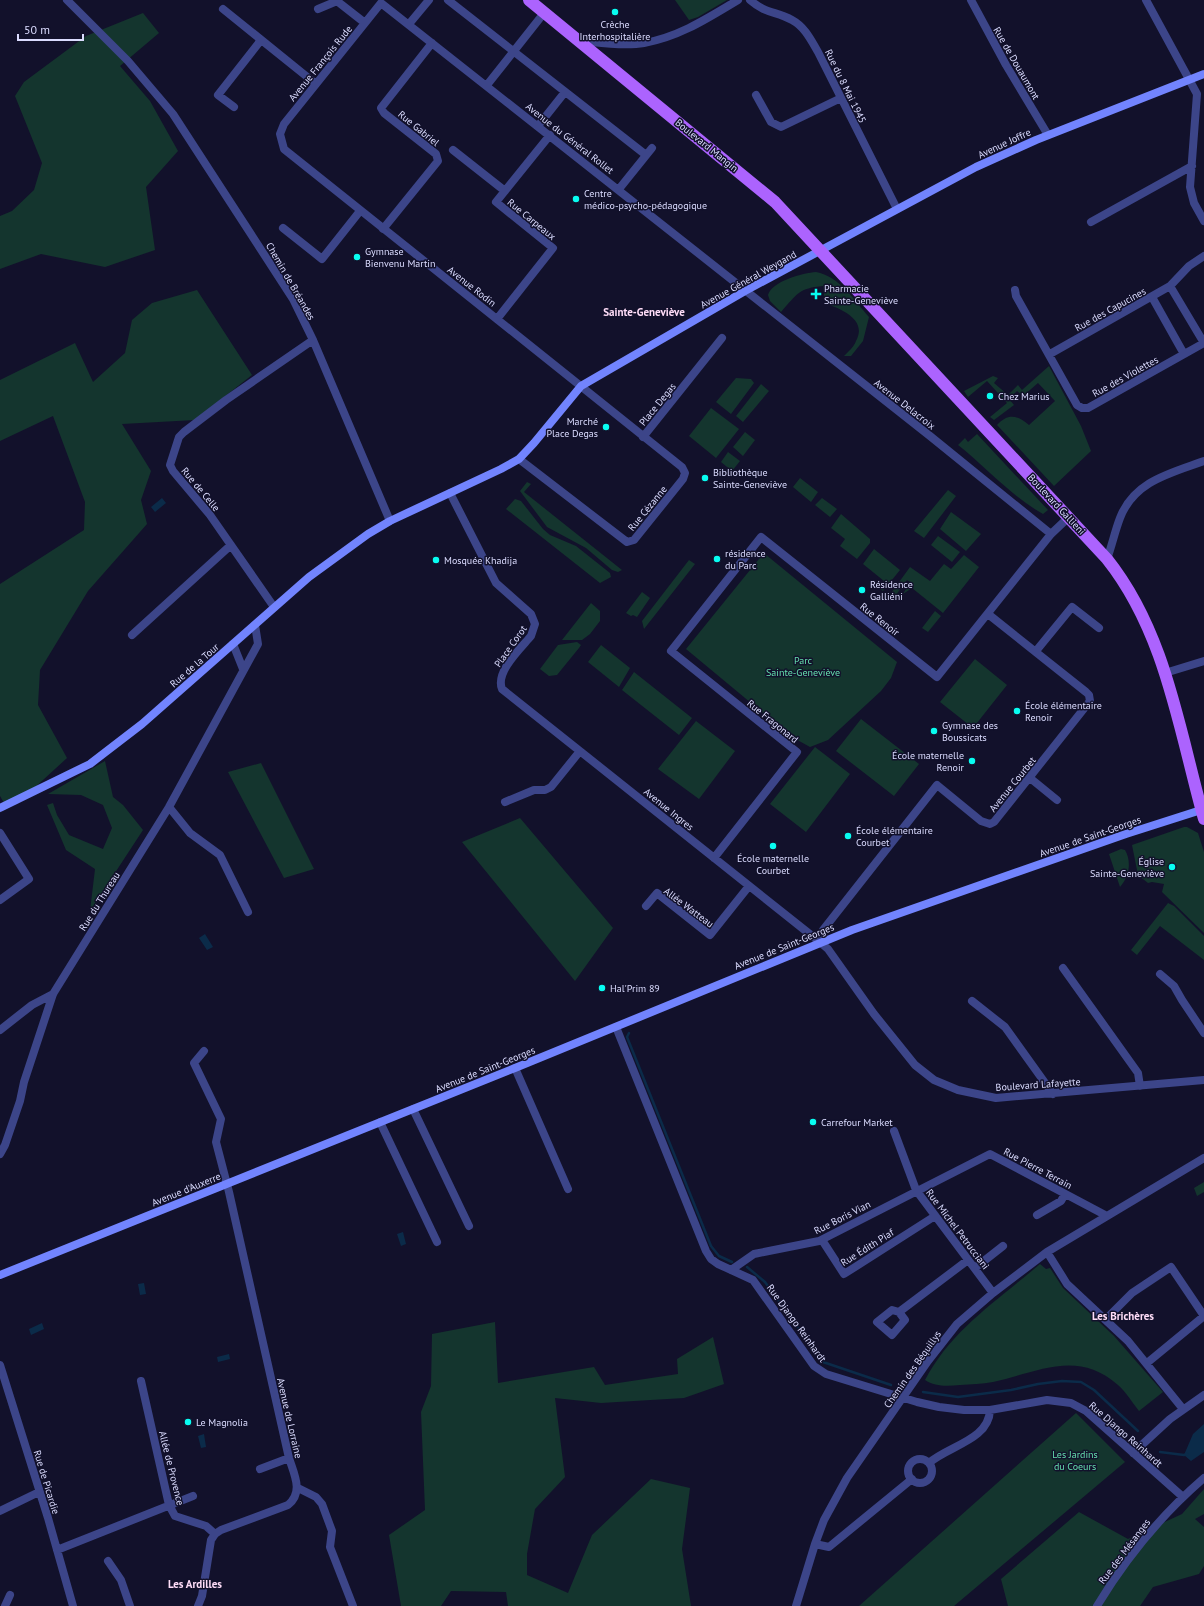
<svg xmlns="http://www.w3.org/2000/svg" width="1204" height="1606" font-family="'PT Sans',sans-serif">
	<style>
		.green { fill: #14352e }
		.water { fill: #0b2b49 }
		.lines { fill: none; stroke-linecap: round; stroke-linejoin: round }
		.stream { stroke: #0b2b49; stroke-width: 2.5 }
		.street { stroke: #3c4589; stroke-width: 8 }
		.secondary { stroke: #7284fe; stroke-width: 8 }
		.primary { stroke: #ac63fe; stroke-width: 12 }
		.poi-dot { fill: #08fdf1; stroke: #12112b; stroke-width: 1.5 }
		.labels { text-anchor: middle; stroke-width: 3; stroke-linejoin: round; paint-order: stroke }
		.poi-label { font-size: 10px; fill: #dbdcff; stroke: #12112b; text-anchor: start }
		.street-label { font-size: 10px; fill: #dbdcff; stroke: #12112b }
		.park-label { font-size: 10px; fill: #65e0af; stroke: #12112b }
		.neighbourhood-label { font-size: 11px; font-weight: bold; fill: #ffddf8; stroke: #12112b }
	</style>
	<rect width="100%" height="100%" fill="#12112b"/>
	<path class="green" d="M675,0H727L698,17L689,20Z
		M143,13L159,33L120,66L150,101L178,151L146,187L155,250L105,267L41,254L0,269V216L12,211L34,190L42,163L15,96L24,82L86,36Z
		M816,272C839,276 854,300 869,317L863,341L851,356H844C848,352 854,347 856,341C868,319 840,309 825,303L823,286C799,288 797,294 781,312L770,301L768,295C772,281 803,273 816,272Z
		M197,290L252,375L195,420L122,424L151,471L141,500L147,524L88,591L40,670L38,705L67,758L31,791L4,803L0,796V584L84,530L85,502L53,416L0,441V380L75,343L93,382L125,353L132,320L152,303Z
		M1049,366L1081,426L1091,451L1054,486L997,425C1008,413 1017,415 1029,425L1055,401L1038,383L1023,396L1017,391L1009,399L1014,405L994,420L990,417L1007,403L987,381L968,397L964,391L993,376L998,378L994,383L1008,395L1018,385L1022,390Z
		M736,378L751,379L754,383L731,414L716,402Z
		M761,384L769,391L743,422L736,416Z
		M711,408L739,429L716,458L689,436Z
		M745,432L755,440L743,456L733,447Z
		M977,434L1048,510L1043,514C1012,497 986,467 958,445L965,438L968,442Z
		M728,452L740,461L732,471L721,462Z
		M800,478L818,492L811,502L793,487Z
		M527,482L531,484L524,492L622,570L618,572L612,570L586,548L547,527L520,491Z
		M948,490L956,496L924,538L914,531Z
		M822,498L837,509L830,517L815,505Z
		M515,499L521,501L543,529L550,535L576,546L610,573L611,577L600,583L506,509Z
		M951,512L981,534L966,551L940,529Z
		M841,514L870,539V543L857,559L840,546L845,539L831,528Z
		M938,536L960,552L952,562L931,545Z
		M874,549L900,570L883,591L879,588L884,581L863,564Z
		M763,554H765L897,662L891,678L881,691L828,740L810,747L792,737L686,649Z
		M964,555L979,567L943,613L912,588L903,594L910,582L907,580L893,599L889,596L910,567L930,581L944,564L951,569Z
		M689,560L695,564L644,629L642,621Z
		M642,592L650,598L637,617L633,615L631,616L626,613Z
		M591,603L600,611V621L590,634L582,640H562Z
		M935,611L941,616L928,632L922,628Z
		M577,642L581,645L579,648L557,675L549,676L540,669L558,645Z
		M601,645L630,668L619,687L588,662Z
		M975,659L1007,685L973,728L940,702Z
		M634,672L692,718L679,735L622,690Z
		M861,719L919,764L894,796L836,751Z
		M696,721L735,751L699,799L658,769Z
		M815,747L850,774L806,832L770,804Z
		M105,761L113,797L123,805L143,830L90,911L95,869L66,850L47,805L53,803L57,815L69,835L103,849L112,828L103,805L81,795L48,794Z
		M261,763L314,869L284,878L228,772Z
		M520,818L613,928L575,981L462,842Z
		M1184,827H1187L1198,833L1204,852V933L1162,892L1164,884L1152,882L1148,883L1138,875L1132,845Z
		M1121,849L1125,850C1132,862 1129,877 1120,887L1109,854Z
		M1168,903L1174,906L1204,936V960L1160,926L1137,955L1131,950Z
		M1204,1182V1192L1197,1196L1194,1188Z
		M1040,1264L1046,1269L1050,1268L1063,1288L1114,1336L1163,1392L1139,1411C1132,1402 1126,1392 1118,1385C1077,1349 1039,1372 993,1382C982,1384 971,1384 960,1385C948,1386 935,1387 925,1380C951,1330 998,1300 1040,1264Z
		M495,1322L498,1383L594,1367L605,1385L678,1374L677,1359L713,1337L724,1384L684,1398L601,1403L555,1398L565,1477L535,1509L527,1554V1575L568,1593L592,1535L651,1479L690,1488L682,1549L691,1606H508L506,1592L451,1591L441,1606H401L389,1535L425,1510L421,1412L431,1386L432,1334Z
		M1076,1413L1125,1462L954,1606H859Z
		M1204,1489V1514L1195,1519L1204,1527V1566L1199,1574L1153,1587L1140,1606H1008L1001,1579L1079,1512L1128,1539L1182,1514Z"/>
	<path class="water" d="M162,498L166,503L155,512L151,507Z
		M205,934L213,947L207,950L199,938Z
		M403,1232L406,1244L401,1246L397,1234Z
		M144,1283L146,1294L140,1295L138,1284Z
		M42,1323L44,1329L31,1335L29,1329Z
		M229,1354L230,1359L218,1362L217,1357Z
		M1204,1424V1452L1191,1461L1184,1455L1193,1434Z
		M204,1434L206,1447L201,1448L198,1436Z"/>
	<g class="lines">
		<path class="stream" d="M629,1033L627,1037L711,1246L719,1256L732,1262
			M747,1267L765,1282L823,1362L891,1385
			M923,1392L958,1397L1011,1390L1038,1384L1062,1381L1081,1382L1094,1390L1138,1431
			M1160,1452L1184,1455L1187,1454"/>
		<path class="street" d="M67,0L128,61L173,114L293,299L313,340L390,521
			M448,0L646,155
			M750,0C766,14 776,11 792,20C805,27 811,40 818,52L897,209
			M971,0L1006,65L1048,135
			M1146,0L1197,94L1190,187L1194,203L1204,221
			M223,9L316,84
			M318,9L337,1L365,23
			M409,24L429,0
			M586,47L592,42C609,44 628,46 644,43C679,37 708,18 738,0
			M487,85L544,13
			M756,95L771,122L781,127L841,98
			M234,107L218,95L261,40
			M538,126L565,92
			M453,150L505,191
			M619,189L652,148
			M1091,222L1192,166
			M283,228L322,259L360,211
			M383,229L438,161L436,154L384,113L381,108L432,43
			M1170,286L1204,343
			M1015,290L1016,296L1077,405L1082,408H1088L1204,343
			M1152,297L1184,354
			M497,319L553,248L496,202L550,135
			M1050,354L1170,286L1189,266L1204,256
			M643,437L722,338
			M519,459L627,542L634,540L683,479L685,473L682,467L284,149L280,134L284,124L381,3L930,436L1051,534
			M450,493L496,583L531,614L535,624L531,636C521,648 495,672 502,689L821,943L828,949L874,1014L915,1065L934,1080L958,1090L996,1098L1204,1080
			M1107,559C1112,545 1115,531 1120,518C1134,481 1171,473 1204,461
			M274,607L210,515L173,471L170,465L179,437L184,432L226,400L313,340
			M132,635L231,545
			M233,644L243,669
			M1036,651L1072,607L1099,628
			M1165,673L1204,661
			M1030,778L1057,800
			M505,802L534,790H545L551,787L580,751
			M169,807L190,833L220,855L248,912
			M0,833L29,879L0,900
			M714,858L797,752L671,651L761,537L937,677L1051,534L1069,517
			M646,906L657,893L710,935L749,886
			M821,943L823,930L937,785L981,821L990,824L994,822L1090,701L1089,695L1086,692L988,614
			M1063,968L1138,1073L1140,1086
			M1160,974L1174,986L1182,1000L1204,1033
			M972,1001L1005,1027L1053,1094
			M616,1027L706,1251L711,1259L718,1264L753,1280L814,1366L826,1374L917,1402L939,1407L964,1410H990L1047,1400L1071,1403L1086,1411L1183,1497
			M0,1030L32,1005L53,994
			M515,1068L568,1189
			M413,1109L469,1226
			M380,1122L437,1242
			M894,1131L916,1190L993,1293
			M0,1154L5,1145L20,1101L24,1082L53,994L169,807L258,644L255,625
			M1037,1215L1061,1201L1065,1194
			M822,1240L844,1274L935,1216
			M1047,1252L1067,1284L1128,1341L1183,1409
			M975,1268L1003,1246
			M731,1270L754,1254L819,1241L990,1154L1107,1216
			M899,1312L905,1320L892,1335L877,1322L892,1310L899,1312L968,1260
			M1106,1319L1132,1293L1171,1267L1204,1316
			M1147,1363L1204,1316
			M0,1365L48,1518L73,1606
			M141,1381L169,1505L175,1516L206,1526L215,1534
			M1133,1453L1170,1419L1204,1395
			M908 1471a12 12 0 1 1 24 0a12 12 0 1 1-24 0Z
			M929,1463C948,1446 989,1440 990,1410
			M260,1469L289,1458
			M298,1488L316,1497L322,1504L332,1531L330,1547L353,1606
			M0,1511L39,1492
			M815,1544L829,1547L912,1479
			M57,1550L193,1496
			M108,1561L121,1580L130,1606
			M5,1606L10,1595
			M198,1606L202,1596L211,1540L215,1534L221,1530L288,1505C304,1492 294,1474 289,1458L229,1192L216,1142L221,1119L194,1063L204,1051
			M796,1606L815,1544L824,1520L847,1478L928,1361L957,1324L993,1293L1047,1252L1204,1158
			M1097,1606C1126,1558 1161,1515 1204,1478"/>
		<path class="secondary" d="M0,808L90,764L142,724L309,577L368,534L390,521L501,469L519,459L534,443L581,386L745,291L976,167L1036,140L1204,74
			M0,1275L515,1068L852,930L1126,834L1204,809"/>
		<path class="primary" d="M529,0L775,202L1107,559C1166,633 1179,730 1204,819"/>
	</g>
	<g class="poi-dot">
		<circle cx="615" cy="12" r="4"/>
		<circle cx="576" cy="199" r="4"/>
		<circle cx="357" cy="257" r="4"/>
		<path d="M814 288h4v4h4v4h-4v4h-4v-4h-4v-4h4z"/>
		<circle cx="990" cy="396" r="4"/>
		<circle cx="606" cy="427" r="4"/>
		<circle cx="705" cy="478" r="4"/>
		<circle cx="717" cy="559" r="4"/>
		<circle cx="436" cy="560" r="4"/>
		<circle cx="862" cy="590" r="4"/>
		<circle cx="1017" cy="711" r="4"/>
		<circle cx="934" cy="731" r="4"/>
		<circle cx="972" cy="761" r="4"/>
		<circle cx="848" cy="836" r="4"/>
		<circle cx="773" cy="846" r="4"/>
		<circle cx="1172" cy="867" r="4"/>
		<circle cx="602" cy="988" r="4"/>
		<circle cx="813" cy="1122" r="4"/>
		<circle cx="188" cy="1422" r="4"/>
	</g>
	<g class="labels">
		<g class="poi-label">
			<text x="615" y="28" text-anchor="middle">Crèche<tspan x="615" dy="12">Interhospitalière</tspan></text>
			<text x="584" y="197">Centre<tspan x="584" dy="12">médico-psycho-pédagogique</tspan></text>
			<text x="365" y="255">Gymnase<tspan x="365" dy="12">Bienvenu Martin</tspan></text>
			<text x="824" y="292">Pharmacie<tspan x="824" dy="12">Sainte-Geneviève</tspan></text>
			<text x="998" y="400">Chez Marius</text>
			<text x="598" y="425" text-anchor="end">Marché<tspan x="598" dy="12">Place Degas</tspan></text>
			<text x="713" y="476">Bibliothèque<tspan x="713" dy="12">Sainte-Geneviève</tspan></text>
			<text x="725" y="557">résidence<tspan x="725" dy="12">du Parc</tspan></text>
			<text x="444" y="564">Mosquée Khadija</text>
			<text x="870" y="588">Résidence<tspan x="870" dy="12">Galliéni</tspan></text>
			<text x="1025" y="709">École élémentaire<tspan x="1025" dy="12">Renoir</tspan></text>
			<text x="942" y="729">Gymnase des<tspan x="942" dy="12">Boussicats</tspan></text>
			<text x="964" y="759" text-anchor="end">École maternelle<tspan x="964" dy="12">Renoir</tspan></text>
			<text x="856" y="834">École élémentaire<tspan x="856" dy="12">Courbet</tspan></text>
			<text x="773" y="862" text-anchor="middle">École maternelle<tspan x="773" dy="12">Courbet</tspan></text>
			<text x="1164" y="865" text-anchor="end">Église<tspan x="1164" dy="12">Sainte-Geneviève</tspan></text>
			<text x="610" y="992">Hal'Prim 89</text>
			<text x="821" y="1126">Carrefour Market</text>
			<text x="196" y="1426">Le Magnolia</text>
		</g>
		<g class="street-label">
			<text transform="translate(320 63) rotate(-51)" y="4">Avenue François Rude</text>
			<text transform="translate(1017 63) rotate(60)" y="4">Rue de Douaumont</text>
			<text transform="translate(846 86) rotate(64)" y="4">Rue du 8 Mai 1945</text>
			<text transform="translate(419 128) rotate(39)" y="4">Rue Gabriel</text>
			<text transform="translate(570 138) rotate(38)" y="4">Avenue du Général Rollet</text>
			<text transform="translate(1004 143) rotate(-25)" y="4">Avenue Joffre</text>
			<text transform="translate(707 145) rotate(39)" y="4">Boulevard Mangin</text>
			<text transform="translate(532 219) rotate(39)" y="4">Rue Carpeaux</text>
			<text transform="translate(748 279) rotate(-29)" y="4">Avenue Général Weygand</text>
			<text transform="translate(291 281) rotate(60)" y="4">Chemin de Bréandes</text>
			<text transform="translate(472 286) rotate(38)" y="4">Avenue Rodin</text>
			<text transform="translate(1110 309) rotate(-29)" y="4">Rue des Capucines</text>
			<text transform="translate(1125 376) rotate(-29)" y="4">Rue des Violettes</text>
			<text transform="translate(657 404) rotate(-51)" y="4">Place Degas</text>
			<text transform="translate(905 404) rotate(38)" y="4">Avenue Delacroix</text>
			<text transform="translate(201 489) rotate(50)" y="4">Rue de Celle</text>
			<text transform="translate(1057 504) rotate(47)" y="4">Boulevard Gallieni</text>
			<text transform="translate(647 508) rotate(-51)" y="4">Rue Cézanne</text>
			<text transform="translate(880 619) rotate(38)" y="4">Rue Renoir</text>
			<text transform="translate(510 646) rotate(-55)" y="4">Place Corot</text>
			<text transform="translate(194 665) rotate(-41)" y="4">Rue de la Tour</text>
			<text transform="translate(773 721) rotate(39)" y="4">Rue Fragonard</text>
			<text transform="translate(1012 784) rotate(-51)" y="4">Avenue Courbet</text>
			<text transform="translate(669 809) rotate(39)" y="4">Avenue Ingres</text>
			<text transform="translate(1090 836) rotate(-19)" y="4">Avenue de Saint-Georges</text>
			<text transform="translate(99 901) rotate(-58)" y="4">Rue du Thureau</text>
			<text transform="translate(689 907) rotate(37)" y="4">Allée Watteau</text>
			<text transform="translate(784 946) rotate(-22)" y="4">Avenue de Saint-Georges</text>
			<text transform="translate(485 1069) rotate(-22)" y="4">Avenue de Saint-Georges</text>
			<text transform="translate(1038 1084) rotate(-4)" y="4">Boulevard Lafayette</text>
			<text transform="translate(1038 1168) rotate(28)" y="4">Rue Pierre Terrain</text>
			<text transform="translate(186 1189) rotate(-22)" y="4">Avenue d'Auxerre</text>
			<text transform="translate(842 1217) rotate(-27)" y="4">Rue Boris Vian</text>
			<text transform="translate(958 1229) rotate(53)" y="4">Rue Michel Petrucciani</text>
			<text transform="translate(867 1247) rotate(-32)" y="4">Rue Édith Piaf</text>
			<text transform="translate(797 1323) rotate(54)" y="4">Rue Django Reinhardt</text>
			<text transform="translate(912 1369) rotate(-55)" y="4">Chemin des Béquillys</text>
			<text transform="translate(290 1418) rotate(77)" y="4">Avenue de Lorraine</text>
			<text transform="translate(1126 1434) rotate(41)" y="4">Rue Django Reinhardt</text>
			<text transform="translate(172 1468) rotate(76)" y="4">Allée de Provence</text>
			<text transform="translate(47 1482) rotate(73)" y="4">Rue de Picardie</text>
			<text transform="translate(1124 1551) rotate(-53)" y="4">Rue des Mésanges</text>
		</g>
		<g class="park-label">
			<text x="803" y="664">Parc<tspan x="803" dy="12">Sainte-Geneviève</tspan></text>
			<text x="1075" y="1458">Les Jardins<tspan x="1075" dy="12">du Coeurs</tspan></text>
		</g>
		<g class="neighbourhood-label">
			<text x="644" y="316">Sainte-Geneviève</text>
			<text x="1123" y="1320">Les Brichères</text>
			<text x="195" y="1588">Les Ardilles</text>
		</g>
	</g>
	<path d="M18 34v6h65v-6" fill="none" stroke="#dbdcff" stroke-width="2"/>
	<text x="24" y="34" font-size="12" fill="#dbdcff" stroke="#12112b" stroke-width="3" paint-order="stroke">50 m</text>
</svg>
